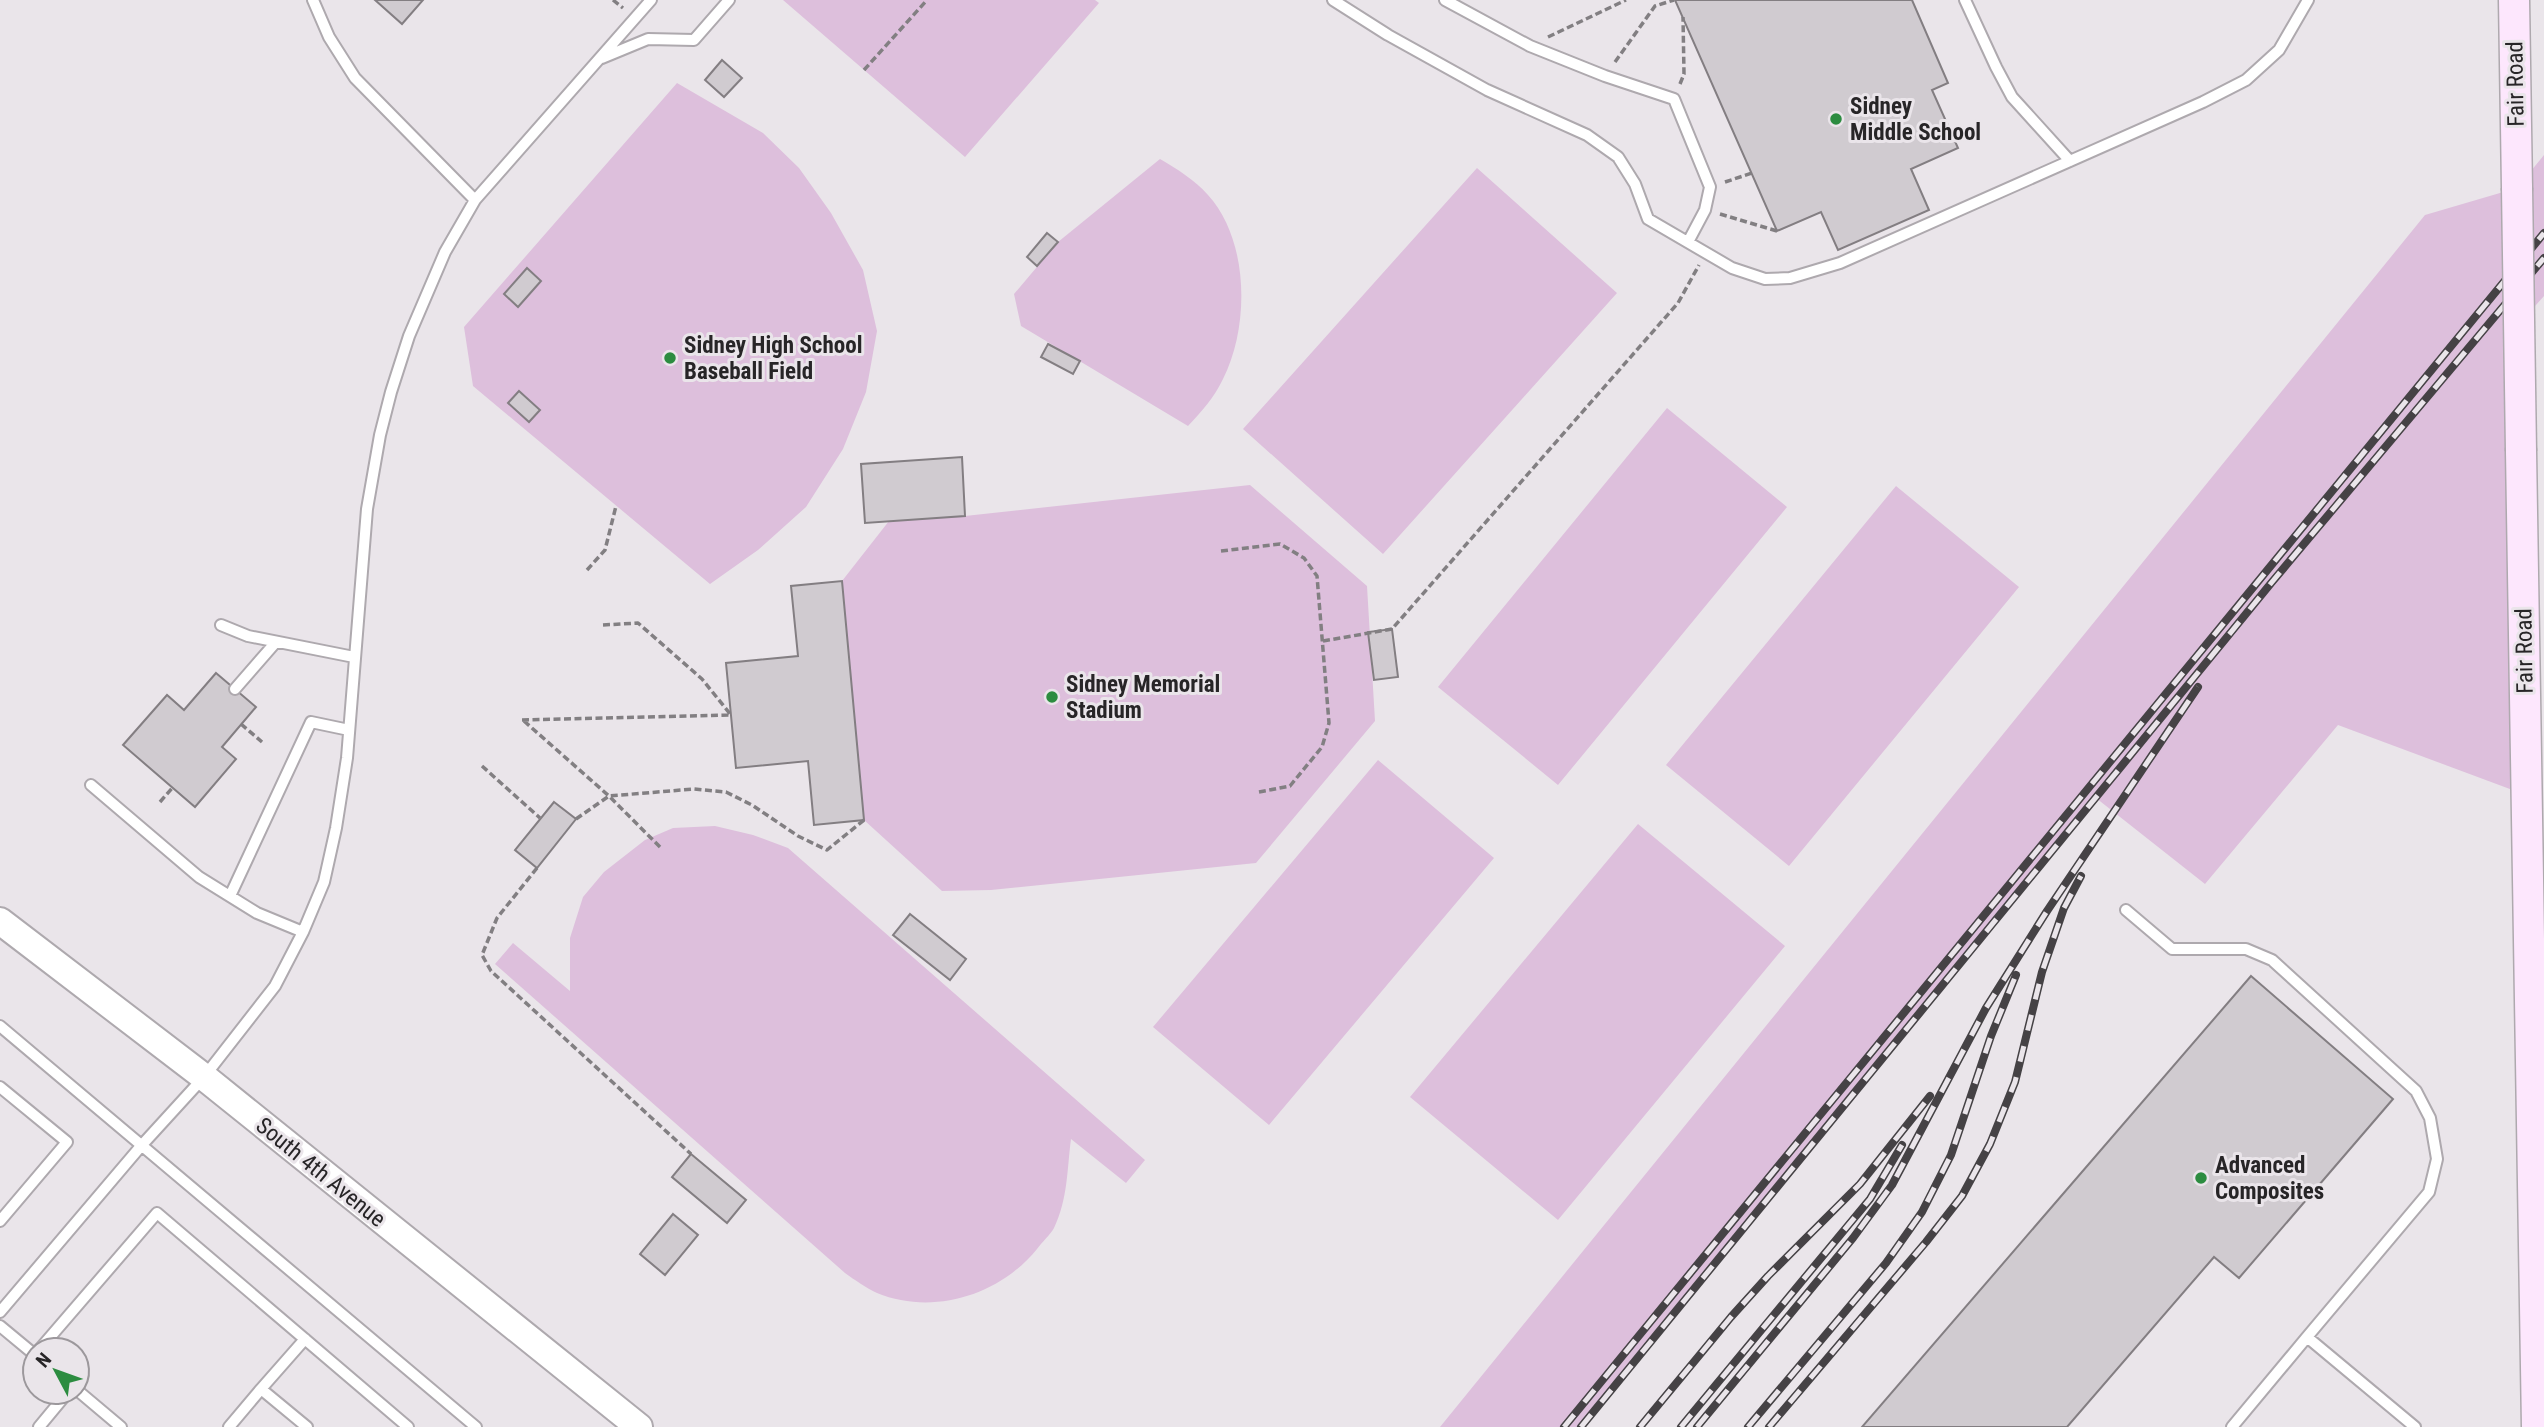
<svg xmlns="http://www.w3.org/2000/svg" width="2544" height="1427" font-family="'Roboto Condensed',sans-serif">
	<style>
		.green { fill: #ddbfdc }
		.building { fill: #d0cbd0; stroke: #837e82; stroke-width: 2 }
		.lines { fill: none; stroke-linecap: round; stroke-linejoin: round }
		.service-casing { stroke: #aea9ae; stroke-width: 14 }
		.tertiary-casing { stroke: #aea9ae; stroke-width: 30 }
		.secondary-casing { stroke: #aea9ae; stroke-width: 33 }
		.path { stroke: #827f82; stroke-width: 3.5; stroke-dasharray: 7 3.5; stroke-linecap: butt }
		.service { stroke: #fff; stroke-width: 10 }
		.tertiary { stroke: #fff; stroke-width: 26 }
		.secondary { stroke: #fde7fd; stroke-width: 30 }
		.rail-casing { stroke: #454245; stroke-width: 8 }
		.rail { stroke: #eae5ea; stroke-width: 5; stroke-dasharray: 16; stroke-linecap: butt }
		.secondary-bridge-casing { stroke: #aea9ae; stroke-width: 33; stroke-linecap: butt }
		.secondary-bridge { stroke: #fde7fd; stroke-width: 30 }
		.poi-dot { fill: #2c8c40; stroke: #eae5ea; stroke-width: 2.5 }
		.labels { text-anchor: middle; stroke-width: 6; stroke-linejoin: round; paint-order: stroke }
		.street-label { font-size: 23px; fill: #272527; stroke: #eae5ea }
		.poi-label { font-size: 23px; font-weight: bold; fill: #272527; stroke: #eae5ea; text-anchor: start }
	</style>
	<rect width="100%" height="100%" fill="#eae5ea"/>
	<path class="green" d="M783,0H1095L1099,3L965,157Z
		M677,83L763,133L799,168L831,213L863,270L877,331L866,392L843,449L806,507L758,550L710,584L473,386L464,327Z
		M2544,155V296L2519,324L2526,795L2338,725L2205,884L2096,798L1581,1427H1440L2425,215L2517,188Z
		M1160,159C1177,169 1195,180 1208,195C1249,240 1250,326 1223,379C1214,398 1202,411 1188,426L1021,326L1014,294L1058,242Z
		M1477,168L1617,293L1383,554L1243,429Z
		M1667,408L1787,507L1558,785L1438,687Z
		M1250,485L1367,586L1375,721L1256,863L991,890L942,891L864,820L814,825L808,761L736,768L726,663L798,656L791,586L842,581L889,521L965,516Z
		M1896,486L2019,587L1789,866L1666,765Z
		M1378,760L1494,858L1269,1125L1153,1027Z
		M1638,824L1785,946L1558,1220L1410,1097Z
		M715,826L753,835L788,848L1145,1160L1126,1183L1071,1139C1067,1169 1068,1199 1054,1228C1050,1235 1042,1242 1037,1249C1000,1295 933,1316 877,1293C866,1288 855,1280 845,1273L495,964L513,943L570,991V938L583,897L604,872L645,840L673,828Z"/>
	<path class="building" d="M375,0H423L402,24Z
		M1675,0H1912L1948,83L1932,90L1958,148L1911,169L1929,210L1838,250L1821,212L1777,231Z
		M722,60L742,78L724,97L705,80Z
		M1047,233L1058,242L1037,266L1027,257Z
		M527,268L541,281L518,307L504,294Z
		M1048,344L1080,361L1073,374L1041,357Z
		M519,391L540,410L529,422L508,403Z
		M962,457L965,516L865,523L861,464Z
		M842,581L864,820L814,825L808,761L736,768L726,663L798,656L791,586Z
		M1392,629L1398,677L1374,680L1368,632Z
		M216,673L256,707L222,747L236,759L195,807L123,745L167,695L184,710Z
		M554,802L576,819L537,868L515,850Z
		M910,914L966,959L950,980L893,935Z
		M2251,976L2393,1099L2239,1278L2214,1257L2067,1427H1862Z
		M691,1154L746,1200L727,1223L672,1177Z
		M673,1214L698,1235L665,1275L640,1254Z"/>
	<g class="lines">
		<g class="service-casing">
			<path id="service" d="M313,0L329,37L355,78L475,200
				M1333,0L1388,35L1487,90L1587,135L1618,157L1635,184L1648,219L1732,268L1765,279L1790,278L1840,263L2203,102L2246,80L2279,50L2308,0
				M1445,0L1530,46L1605,76L1674,99L1710,187L1705,210L1688,242
				M1965,0L1996,67L2012,97L2070,161
				M602,58L648,39L694,40L729,0
				M221,625L248,636L354,657
				M235,689L276,642
				M91,785L199,877L257,913L303,932
				M230,896L311,722L349,730
				M2126,910L2172,949H2246L2272,960L2416,1091L2430,1118L2437,1159L2429,1192L2307,1337
				M0,1026L476,1427
				M0,1087L67,1142L0,1221
				M0,1312L141,1146L204,1077L275,986L303,932L324,882L336,828L347,758L367,509L380,435L391,392L409,336L445,252L475,200L651,0
				M0,1326L35,1355
				M39,1350L157,1213L408,1427
				M261,1389L305,1339
				M77,1390L121,1427
				M39,1427L68,1392
				M229,1427L261,1389L307,1427
				M2232,1427L2307,1337L2415,1427"/>
		</g>
		<g class="tertiary-casing">
			<path id="tertiary" d="M0,921L204,1077L639,1427"/>
		</g>
		<g class="secondary-casing">
			<path id="secondary" d="M2514,0L2517,188
				M2521,451L2537,1427"/>
		</g>
		<path class="path" d="M613,0L623,8
			M1548,37L1626,0
			M1615,62L1655,6L1674,0
			M864,70L927,0
			M1680,84L1684,74L1683,17
			M1725,182L1752,173
			M1720,214L1777,231
			M1221,551L1280,544L1304,558L1317,576L1329,723L1322,747L1290,786L1259,792
			M587,570L605,550L616,506
			M603,625L638,623L702,679L731,715
			M1323,641L1392,629L1678,303L1699,265
			M522,720L731,715
			M524,721L609,796L662,849
			M241,724L262,742
			M482,766L540,818
			M160,802L173,787
			M576,819L609,796L694,789L726,792L752,805L798,836L827,850L864,820
			M537,868L497,918L482,955L491,971L691,1154"/>
		<use href="#service" class="service"/>
		<use href="#tertiary" class="tertiary"/>
		<use href="#secondary" class="secondary"/>
		<g class="rail-casing">
			<path id="rail" d="M1564,1427L2544,233
				M1581,1427L2272,582L2544,258
				M1640,1427L1731,1317L1768,1276L1860,1184L1930,1096
				M1681,1427L1870,1199L1902,1145
				M1697,1427L1853,1238L1892,1185L1986,1008L2047,911L2198,687
				M1748,1427L1886,1263L1922,1212L1951,1155L1991,1036L2016,975
				M1769,1427L1926,1242L1962,1196L1990,1144L2015,1082L2042,972L2064,908L2081,876"/>
		</g>
		<use href="#rail" class="rail"/>
		<g class="secondary-bridge-casing">
			<path id="secondary-bridge" d="M2517,188L2521,451"/>
		</g>
		<use href="#secondary-bridge" class="secondary-bridge"/>
	</g>
	<g class="poi-dot">
		<circle cx="1836" cy="119" r="7"/>
		<circle cx="670" cy="358" r="7"/>
		<circle cx="1052" cy="697" r="7"/>
		<circle cx="2201" cy="1178" r="7"/>
	</g>
	<g class="labels">
		<g class="street-label">
			<text transform="translate(2515 84) rotate(-91)" y="8">Fair Road</text>
			<text transform="translate(2524 651) rotate(-91)" y="8">Fair Road</text>
			<text transform="translate(321 1172) rotate(39)" y="8">South 4th Avenue</text>
		</g>
		<g class="poi-label">
			<text x="1850" y="114">Sidney<tspan x="1850" dy="26">Middle School</tspan></text>
			<text x="684" y="353">Sidney High School<tspan x="684" dy="26">Baseball Field</tspan></text>
			<text x="1066" y="692">Sidney Memorial<tspan x="1066" dy="26">Stadium</tspan></text>
			<text x="2215" y="1173">Advanced<tspan x="2215" dy="26">Composites</tspan></text>
		</g>
	</g>
	<g transform="translate(56 1371) rotate(311)"><circle r="33" fill="#eae5ea" stroke="#9c989c" stroke-width="2"/>
	<path d="M0-5L12 26L0 18L-12 26Z" fill="#2c8c40"/>
	<text y="-10" font-size="19" font-weight="bold" text-anchor="middle" fill="#272527">N</text>
	</g>
</svg>
